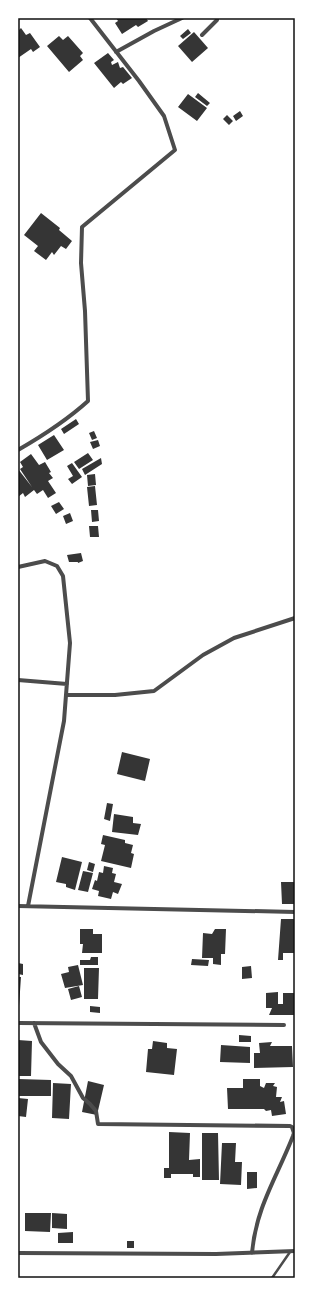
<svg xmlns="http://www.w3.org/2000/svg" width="313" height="1296" font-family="'Nunito Sans',sans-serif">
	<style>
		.building { fill: #353535 }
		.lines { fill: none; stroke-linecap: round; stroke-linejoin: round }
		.service { stroke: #4c4c4c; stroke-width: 2.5 }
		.minor { stroke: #4c4c4c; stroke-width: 4 }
		.neatline { fill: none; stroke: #111; stroke-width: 1.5 }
	</style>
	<rect width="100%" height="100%" fill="#fff"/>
	<path class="building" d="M116,18H146L148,21L138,27L136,25L122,34L115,23L118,21Z
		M21,28L26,35L30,33L40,47L33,52L31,49L18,58V31Z
		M188,29L191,33L183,39L180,36Z
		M194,32L208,48L192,62L178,46Z
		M59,36L63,40L68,36L83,53L80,56L83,60L69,72L47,46Z
		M108,53L114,60L111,62L112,65L118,62L120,68L123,67L132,78L123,84L121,82L114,88L94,63Z
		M198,93L210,103L207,106L195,97Z
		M188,94L207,108L197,121L178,107Z
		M240,111L243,116L236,121L233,116Z
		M227,115L233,121L229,125L223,119Z
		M41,213L60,228L59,230L72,241L66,249L61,246L54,255L52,252L46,260L34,251L38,246L24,235Z
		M76,419L79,424L64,434L61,429Z
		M94,431L97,438L92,440L89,433Z
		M54,435L64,450L47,460L38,445Z
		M98,440L100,446L93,449L90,442Z
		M88,453L93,460L79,469L74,462Z
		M31,454L39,465L45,462L51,472L49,473L53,478L48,481L56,493L48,498L43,490L37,494L34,490L25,497L23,493L18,497V469L32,487L20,469L23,467L20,462Z
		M101,458L102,464L85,475L82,469Z
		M72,463L82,477L72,484L68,479L73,476L67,466Z
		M95,474L96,485L88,486L87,475Z
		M95,486L97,505L89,506L87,487Z
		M59,502L64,509L56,514L51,506Z
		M91,510H98L99,521L92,522Z
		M70,513L73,521L66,524L63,516Z
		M89,526H98L99,537H90Z
		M81,553L83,561L78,563L77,558L78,562H69L67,555Z
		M122,752L150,759L145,781L117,774Z
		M107,803L113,804L110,821L104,819Z
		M114,814L133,817V823L141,824L138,835L112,832Z
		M103,835L125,840V843L133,845L131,853L134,854L131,868L101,861L105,845L101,844Z
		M62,857L82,862L75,890L66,887V884L56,882Z
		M89,862L95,864L93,872L87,870Z
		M104,866L113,868L112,873L116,874L114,882L122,884L118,894L113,892L111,899L98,896L99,891L92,889L95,880L97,881L99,872L103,873Z
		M83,871L93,873L88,892L78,890Z
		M281,882H295V904H282Z
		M281,919H295V953H283V960H278Z
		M80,929H93V934H102V953H82L83,944H80Z
		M215,929H226L225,954H221V965L213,964V958H202L203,933L212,934Z
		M91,957H98V965H80V960H90Z
		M192,959L209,960L208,966L191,965Z
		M18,963L23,964V975L18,974Z
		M78,965L83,985L65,988L61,974L69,972L68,967Z
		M251,966L252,978L242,979V967Z
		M84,968H99L98,999H84Z
		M18,977H21L19,1006H18Z
		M79,986L82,997L71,1000L68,989Z
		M278,992V1004H283V993H295L294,1015H269L272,1008H266V993Z
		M90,1006L100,1007V1013L90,1012Z
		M239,1035L251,1036V1042H239Z
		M18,1040L32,1041L31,1076H18Z
		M153,1041L167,1043V1048L177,1049L174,1075L146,1072L148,1049H152Z
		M272,1042L270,1046H292L293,1067L254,1068V1053H260L259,1043Z
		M221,1045L250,1047V1063L220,1062Z
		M18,1079L51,1080V1096H18Z
		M243,1079H260V1086L264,1088L266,1083H275L273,1086L277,1087L276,1097H282L280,1102L284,1101L286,1114L272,1116L271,1110L266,1111L264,1109H228L227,1088H243Z
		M88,1081L104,1085L97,1115L82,1112Z
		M53,1083L71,1084L69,1119L52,1118Z
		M18,1098L28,1099L26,1117L18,1116Z
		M169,1132L190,1133L189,1160L200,1159V1177H193V1174H171V1178H164V1168H169Z
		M202,1133H218L219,1180H202Z
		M222,1143H236L235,1162H242L241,1185L220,1184Z
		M247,1172H257V1188L247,1189Z
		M25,1213H51L50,1232L25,1231Z
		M52,1213L67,1214V1229L52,1228Z
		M73,1232V1243H58V1233Z
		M127,1241H134V1248H127Z"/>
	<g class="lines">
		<path class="service" d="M272,1278L290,1252"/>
		<path class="minor" d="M202,35L217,20V18
			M116,52L154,31L182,18
			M18,450C44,435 66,421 88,401L85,311L81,263L82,227L175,150L164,116L139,81L90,18
			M18,567L45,561L57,566L63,576L70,643L64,721L28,906
			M18,680L67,684
			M66,695H115L154,691L203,655L234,638L295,618
			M18,906L295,912
			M18,1023L284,1025
			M34,1023L41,1042L58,1064L71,1076L83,1098L90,1104L96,1111L98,1124L290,1126L292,1127L294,1133L293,1136C277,1177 256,1207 252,1253
			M18,1253L216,1254L295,1251"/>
	</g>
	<rect width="313" height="1296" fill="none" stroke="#ffffff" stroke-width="38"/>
	<rect x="19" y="19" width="275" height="1258" class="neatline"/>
</svg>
